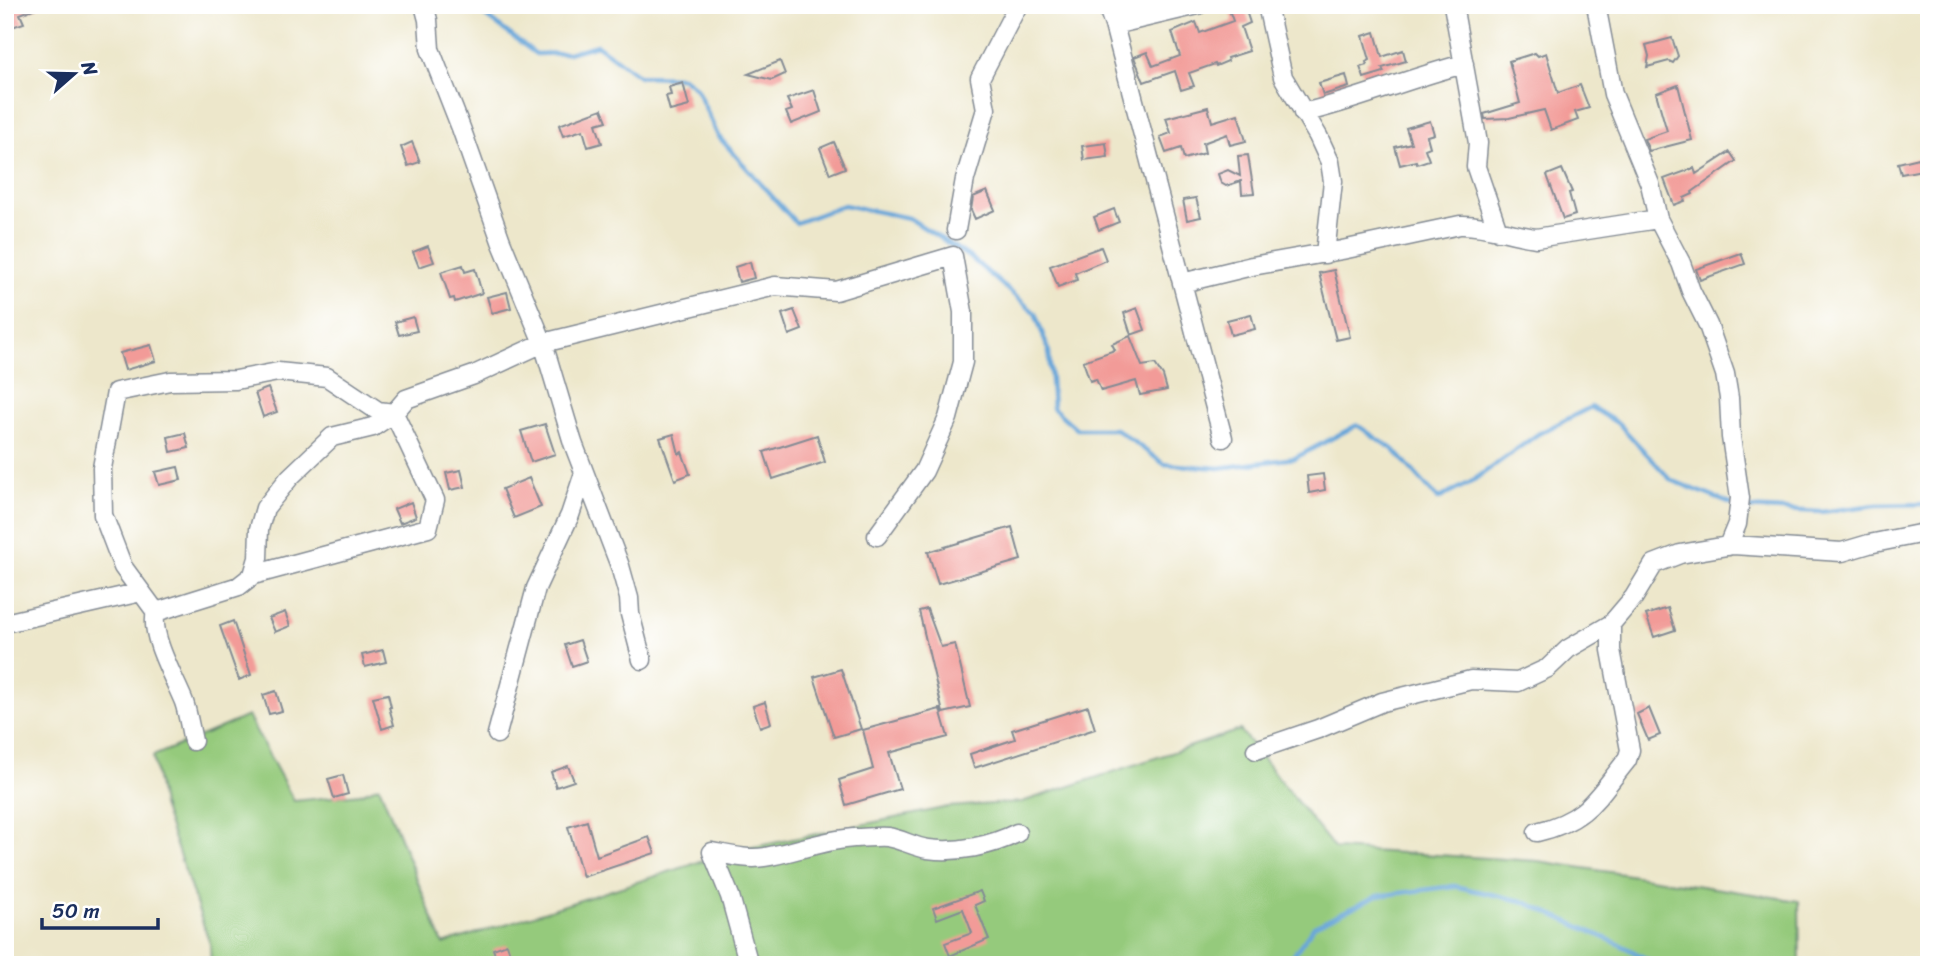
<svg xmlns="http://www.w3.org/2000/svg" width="1934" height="970" font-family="Sriracha,sans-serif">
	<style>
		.green { fill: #95ca7b; stroke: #587c6c; stroke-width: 2 }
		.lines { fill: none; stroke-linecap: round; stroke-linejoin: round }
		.stream { stroke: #67a6d9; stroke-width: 4.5 }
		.building { fill: #f29b98 }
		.minor-casing { stroke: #848b94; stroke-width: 21 }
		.minor { stroke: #fff; stroke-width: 18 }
	</style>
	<rect width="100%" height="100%" fill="#fff"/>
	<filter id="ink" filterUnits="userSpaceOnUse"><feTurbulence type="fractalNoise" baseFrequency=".0143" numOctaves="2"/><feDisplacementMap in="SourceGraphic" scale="14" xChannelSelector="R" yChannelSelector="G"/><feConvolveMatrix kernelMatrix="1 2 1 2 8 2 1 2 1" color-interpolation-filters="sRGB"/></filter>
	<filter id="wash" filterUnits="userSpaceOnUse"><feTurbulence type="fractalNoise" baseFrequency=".00686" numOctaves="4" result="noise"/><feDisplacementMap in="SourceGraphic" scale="28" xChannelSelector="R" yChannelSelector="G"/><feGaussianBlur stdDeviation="1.57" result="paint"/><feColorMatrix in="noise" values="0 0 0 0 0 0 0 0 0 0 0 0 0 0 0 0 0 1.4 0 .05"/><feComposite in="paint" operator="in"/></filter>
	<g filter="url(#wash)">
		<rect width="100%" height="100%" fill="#ede7cb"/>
		<path class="green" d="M248,716L294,801L360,794L379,786L443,944L734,851L948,807L1022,802L1240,730L1335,849L1538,861L1799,901L1800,965H211L210,944L162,805L153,756Z"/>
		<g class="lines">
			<path class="stream" d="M471,5L536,54L568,53L597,45L639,76L682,77L696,88L718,136L796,223L844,205L909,218L971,258L1035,313L1049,352L1053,408L1077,429H1116L1164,464L1219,468L1295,458L1357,425L1394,450L1438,499L1471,482L1538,434L1591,407L1619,424L1671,480L1736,506
				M1745,508L1821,512L1876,505L1929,504
				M1293,965L1292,957L1314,926L1377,896L1454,886L1522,901L1621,945L1658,965"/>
		</g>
		<g id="blocks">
			<path class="building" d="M5,5H40L41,6L20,14L24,23L12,27L9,19L5,20Z
				M1244,5L1250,23L1241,27L1249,51L1227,58L1228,61L1216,66L1215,64L1189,73L1194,86L1181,90L1175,71L1144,82L1134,57L1147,52L1153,66L1180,56L1172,32L1196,22L1200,33L1233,21L1229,10Z
				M1375,32L1382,57L1403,50L1406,61L1382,68L1384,72L1364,78L1360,67L1367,65L1366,62L1370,60L1363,36Z
				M1672,38L1678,56L1673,63L1669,61L1647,67L1649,56L1646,45Z
				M1535,53L1538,56L1546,53L1558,93L1580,85L1589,108L1575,112L1578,120L1551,130L1544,110L1509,118L1485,119L1484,114L1520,103L1509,61Z
				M780,61L785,74L772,80L748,74Z
				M1346,75L1349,87L1323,95L1319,83Z
				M683,83L689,106L670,111L666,96L671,95L669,87Z
				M1678,85L1692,140L1649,151L1644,139L1667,131L1656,93Z
				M814,90L821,112L791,124L786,112L792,110L787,99Z
				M1208,107L1212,122L1238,114L1246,141L1230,145L1227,134L1203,143L1205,153L1184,159L1181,148L1166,153L1160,137L1171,133L1166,118Z
				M602,109L607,121L596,124L602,143L588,147L583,130L563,136L559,125Z
				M1430,121L1434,134L1427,136L1430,147L1425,149L1429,160L1417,164L1416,161L1400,165L1395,147L1411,143L1406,128Z
				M412,142L420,162L408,166L401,147Z
				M834,142L845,168L830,174L820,148Z
				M1106,143L1108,157L1084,160L1082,146Z
				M1730,152L1736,161L1692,192L1693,194L1684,198L1685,201L1674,205L1664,179L1694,168L1696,174Z
				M1248,155L1254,193L1242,194L1241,181L1226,186L1221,183L1218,174L1228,170L1240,176L1238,156Z
				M1919,158L1922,170L1901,174L1898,163Z
				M1562,169L1572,192L1569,193L1575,215L1563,219L1547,175Z
				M987,191L995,210L975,219L971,210L973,197Z
				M1196,198L1201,217L1187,220L1183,200Z
				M1114,209L1119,222L1099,230L1094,217Z
				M428,246L434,262L419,267L413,252Z
				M1101,247L1106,260L1075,273L1077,280L1058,287L1050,266Z
				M1741,253L1745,264L1700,280L1696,269Z
				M750,262L754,278L739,282L735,267Z
				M463,265L465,272L475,269L482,293L455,302L454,298L450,299L441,272Z
				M1334,270L1350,337L1336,340L1319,273Z
				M507,292L511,308L492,313L487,297Z
				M1137,308L1145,330L1131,335L1124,313Z
				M794,310L802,330L789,335L782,314Z
				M1251,314L1255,329L1231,335L1227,320Z
				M413,317L417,331L399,335L395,322Z
				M1130,336L1142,366L1155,364L1163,376L1167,390L1140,395L1136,381L1101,391L1096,379L1090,381L1083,361L1115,350L1112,344Z
				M151,345L156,361L125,370L120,353Z
				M268,388L277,412L263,417L255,393Z
				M545,424L555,454L531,462L521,431Z
				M185,433L189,448L171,452L168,437Z
				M674,434L679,454L682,452L690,474L675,480L660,438Z
				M817,435L825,462L773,479L764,452Z
				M178,467L181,480L159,485L155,472Z
				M461,470L465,487L450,490L446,473Z
				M1323,474L1325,490L1309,493L1307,476Z
				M529,478L541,507L514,518L502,489Z
				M411,502L416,517L400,523L394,509Z
				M1012,527L1021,560L938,584L928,552Z
				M1668,608L1675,630L1654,637L1646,615Z
				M927,609L941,647L955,644L970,707L943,713L919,611Z
				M285,612L290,626L275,632L269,618Z
				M233,621L251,675L239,680L220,626Z
				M580,640L587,661L572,666L565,645Z
				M383,650L386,662L365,667L362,655Z
				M841,669L861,729L834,737L814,677Z
				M276,691L282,711L269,714L263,695Z
				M388,694L391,707H389L394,725L382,729L373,697Z
				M765,702L771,723L760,727L753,706Z
				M1088,706L1095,729L974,768L970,754L1015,739L1012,730Z
				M1649,708L1660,735L1648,740L1637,714Z
				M940,709L948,737L889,753L900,789L846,805L839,780L873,769L863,730Z
				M568,766L574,781L556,787L551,772Z
				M343,775L348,794L334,798L328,779Z
				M587,821L597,856L649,837L655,853L583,877L568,827Z
				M980,891L984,901L975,905L989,939L950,956L945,943L972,933L963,909L937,919L933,908Z
				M507,944L514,965H499L493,949Z"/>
		</g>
	</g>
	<g filter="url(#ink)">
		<use href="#blocks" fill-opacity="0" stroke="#848b94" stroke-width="2"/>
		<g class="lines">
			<g class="minor-casing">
				<path id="minor" d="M424,5L428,20L430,49L461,128L501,241L543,343L573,443L620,566L629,598L630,614L642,660
					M1107,5L1114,25
					M1198,5L1114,25L1223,438
					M1267,5L1283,77L1318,136L1330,162L1333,181L1325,254
					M1453,5L1478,143L1476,167L1498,231
					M1596,5L1613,94L1650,184L1658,219L1681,263L1691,291L1708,325L1725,374L1729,398L1731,437L1740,498L1737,524L1728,546
					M1303,113C1358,100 1409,78 1464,64
					M956,230L965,179L986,109L980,78L1018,5
					M1182,283L1252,266L1342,250L1460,225C1486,224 1510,235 1536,238L1658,219
					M156,612L123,567L103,515L102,468L116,392L170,381L236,380L278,372L327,377L378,411L394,413L435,500L428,528L253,575
					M5,623L141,592
					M497,734L536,588L570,515L584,473
					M193,741C190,728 188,714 184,702C175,679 149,635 156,612L239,586L253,575L258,558L259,529L265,508L290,477L332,437L373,427L394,413L406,399L474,375L543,343L775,286L836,291L953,256L963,312V362L948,418L924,471L877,536
					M1256,750L1318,729L1382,702L1471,680L1518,682L1548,668L1568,649L1611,624L1634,597L1654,564L1680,554L1733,545L1842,552L1869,544L1929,532
					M1537,832C1588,820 1596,798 1627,760L1630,750L1611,650V624
					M712,852C729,855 748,860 765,857C795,852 823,840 854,838C865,838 877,836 887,837C901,839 914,847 928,849C957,853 991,846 1017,833
					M712,852L730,896L749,965"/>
			</g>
			<use href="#minor" class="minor"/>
		</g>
	</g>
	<rect width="1934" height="970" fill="none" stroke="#fff" stroke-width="28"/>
	<g transform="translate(74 74) rotate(70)" stroke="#ffffff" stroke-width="5" paint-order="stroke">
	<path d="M0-5L12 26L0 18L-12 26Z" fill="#1b2f5e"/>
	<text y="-10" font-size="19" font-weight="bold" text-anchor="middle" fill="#1b2f5e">N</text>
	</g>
	<path d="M42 918v10h116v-10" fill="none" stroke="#1b2f5e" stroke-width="3.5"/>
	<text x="52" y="918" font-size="21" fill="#1b2f5e" stroke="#ffffff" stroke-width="5" paint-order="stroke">50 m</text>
</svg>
